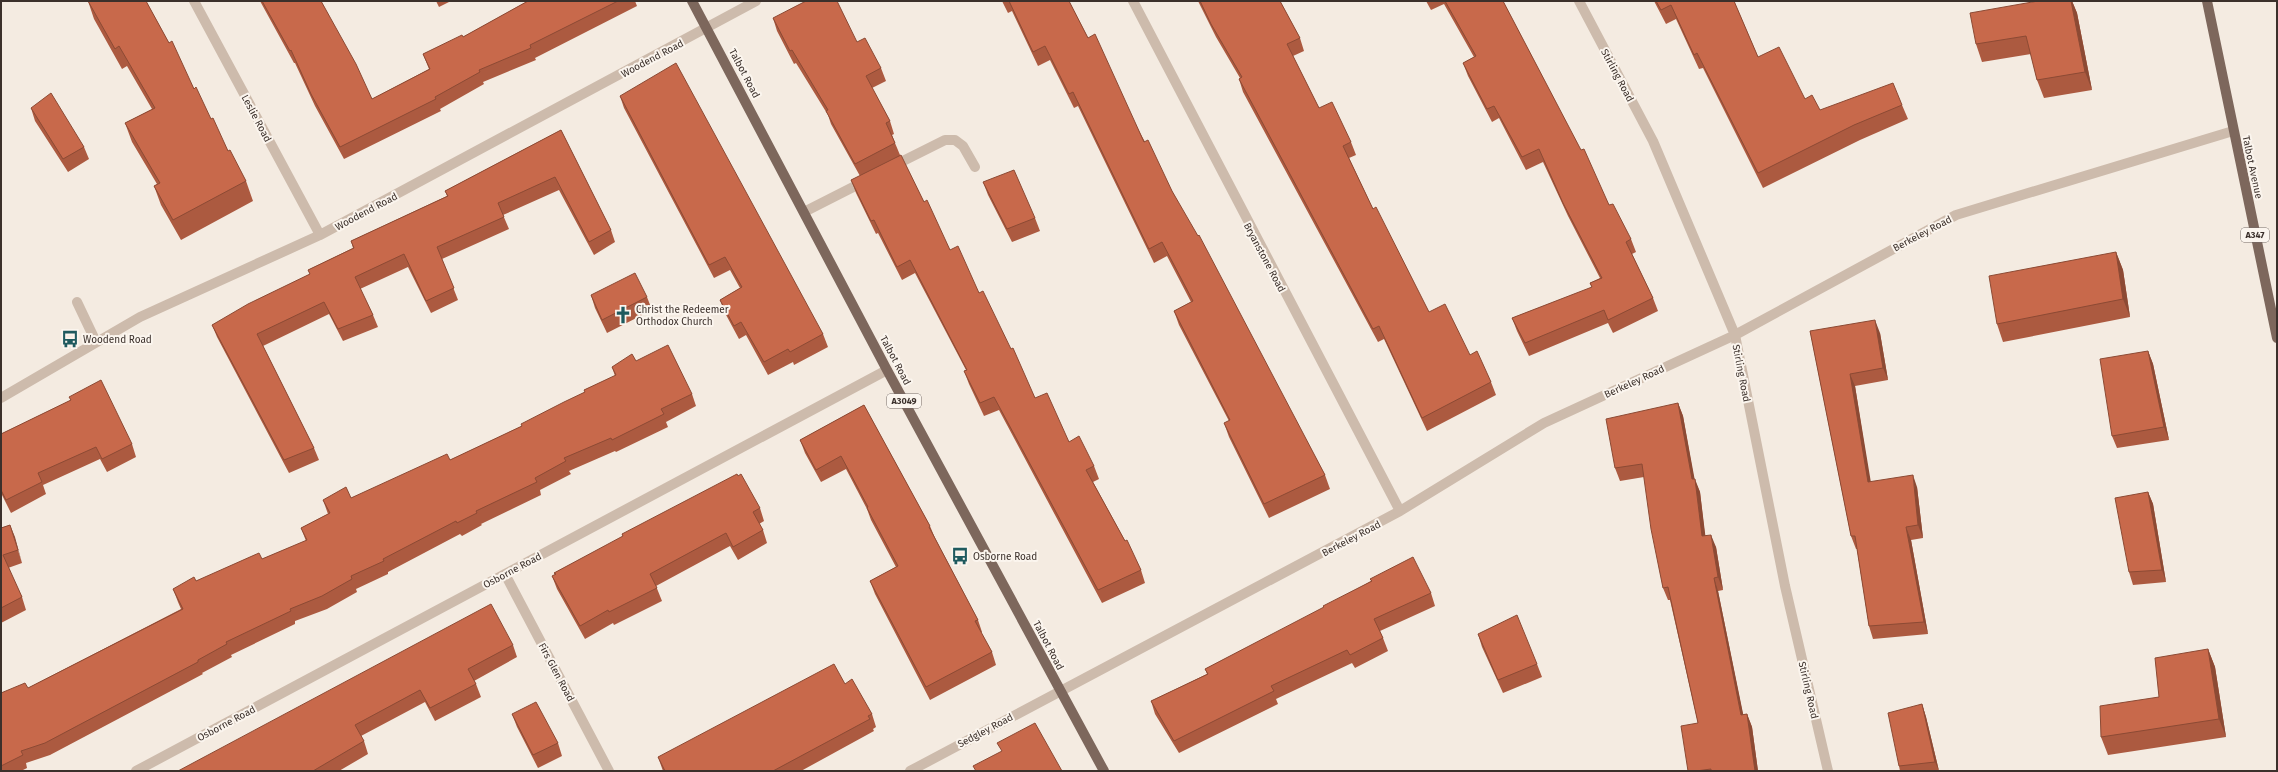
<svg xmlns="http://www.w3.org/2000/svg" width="2278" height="772" font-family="'Fira Sans',sans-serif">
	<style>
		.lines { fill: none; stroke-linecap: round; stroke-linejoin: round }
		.minor { stroke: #cdbbac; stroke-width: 10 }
		.major { stroke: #7d675c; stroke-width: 10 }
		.wall { fill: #ac5a40 }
		.shaded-wall { fill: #8c4a34 }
		.building { fill: #c8694b; stroke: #8c4a34 }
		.labels { text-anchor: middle; stroke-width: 4; stroke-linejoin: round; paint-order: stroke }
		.shield { fill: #fbf5ee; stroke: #756b66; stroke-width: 1 }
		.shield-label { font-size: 9px; font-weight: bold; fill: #3b302b }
		.street-label { font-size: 10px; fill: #3b302b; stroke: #fbf5ee }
		.poi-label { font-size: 10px; fill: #3b302b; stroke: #fbf5ee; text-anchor: start }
	</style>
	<rect width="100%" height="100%" fill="#f4ebe1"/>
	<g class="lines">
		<path class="minor" d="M194,1L320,235
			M1133,1L1400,511
			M1579,1L1653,141L1735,335L1785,586L1828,771
			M893,166L945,140H955L963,146L975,167
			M804,212L865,181
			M77,302L96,342
			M1,398L140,317L320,235L756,1
			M505,574L609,771
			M136,771L887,370
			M910,771L1400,511L1544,423L1735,335L1956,215L2233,131"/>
		<path class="major" d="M692,1L887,370L1104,771
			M2207,1L2277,338"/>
	</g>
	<path class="wall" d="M88,1H146L228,151L246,181L253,201L181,240L161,205L154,186L157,184L132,142L125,123L152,109L127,66L122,69L94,19Z
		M260,1H321L372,99L429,69L423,54L463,37L528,1H635L637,6L535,58L536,60L483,82L484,84L440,109L441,111L344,159L315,106L295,63H294Z
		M436,1H451L439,7Z
		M1002,1H1069L1088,38L1172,191L1325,475L1330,489L1269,518L1229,437L1224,423L1229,421L1179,325L1174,311L1191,302L1167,256L1154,263L1078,106L1074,108L1050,60L1038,66L1012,11L1008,13Z
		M1198,1H1280L1300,38L1304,51L1293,56L1319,108L1351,142L1356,155L1349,158L1373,209L1429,312L1470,355L1491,382L1496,395L1427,431L1384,339L1378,342L1243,92L1239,79L1240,78L1216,37Z
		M1426,1H1503L1609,205L1631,239L1636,252L1632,254L1653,298L1658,311L1613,333L1608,323L1529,356L1517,331L1512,318L1592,288L1590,283L1600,278L1568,216L1543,162L1526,170L1499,118L1492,122L1468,76L1463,63L1474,57L1444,4L1431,10Z
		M1654,1H1734L1758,57L1805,99L1820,110L1902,105L1908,119L1860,140L1763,188L1703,68L1699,69L1676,19L1666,24Z
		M2038,1H2072L2077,13L2092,90L2044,98L2037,80L2031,54L1982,62L1976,44Z
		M773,18L857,42L881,68L886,81L872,88L890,121L894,134L892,135L895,143L900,155L924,202L950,250L979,293L1035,398L1069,442L1094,466L1099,479L1093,482L1141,570L1145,583L1102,603L999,410L984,416L969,384L964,371L966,370L915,273L902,280L878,233L876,234L856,193L851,180L860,176L831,124L828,115L796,63L794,64L777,31Z
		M620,96L823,334L828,347L794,365L793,362L768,375L746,335L739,339L725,313L720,300L740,288L730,270L714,278L624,108Z
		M31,108L84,147L89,159L68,172L35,121Z
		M561,130L611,230L615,242L594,255L559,190L503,215L509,229L442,259L458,300L431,313L408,267L360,289L373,315L378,327L343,341L329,314L263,346L314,448L319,460L289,473L217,337L212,325L310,274L308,270L353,248L351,241L447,196L445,191Z
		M983,182L1035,218L1040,231L1012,242L988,195Z
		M2116,252L2123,270L2130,317L2003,342L1997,324Z
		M591,295L647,297L652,310L607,333L595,308Z
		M1810,331L1880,333L1888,380L1855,386L1870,482L1917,487L1923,538L1911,540L1928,634L1873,639L1869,626L1857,549H1856L1851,536Z
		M2148,351L2153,364L2169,440L2117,448L2112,436Z
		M636,361L692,394L696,406L666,422L668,427L616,452L615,451L569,471L571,474L540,490L541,495L481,524L482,525L462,536L460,534L388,572V574L356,589L357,592L327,609L295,621V624L231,655L232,657L202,673L203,674L50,755L26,763L27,768L21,771H1V693L28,688L181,609L178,602L173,589L196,581L262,559L306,541L301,528L328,514L323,500L351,498L450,460L522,426L585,392L584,390L615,376L612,367Z
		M69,397L132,444L136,457L107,472L100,459L43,485L46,494L11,513L1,493V434L71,400Z
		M1678,403L1683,416L1694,479L1700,492L1705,536L1716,547L1723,590L1718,591L1743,715L1747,714L1752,727L1758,771H1688L1698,723L1670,600H1668L1663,588L1644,477L1620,481L1615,468Z
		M864,405L930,526L935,538L978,620L982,632L981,633L992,652L996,665L930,700L875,594L870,581L896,567L871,520L867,509L846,469L821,482L805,453L800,440Z
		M2148,492L2153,504L2166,582L2133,585L2129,572Z
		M760,508L764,521L759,524L763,530L767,543L738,560L730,546L656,586L662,601L614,625L613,623L585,639L557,589L552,576L555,575L554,573L623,537L622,534Z
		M10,525L22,563L8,568L22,597L26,610L1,623V528Z
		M1370,579L1431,593L1435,606L1380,631L1383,638L1388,651L1355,668L1352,663L1276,699L1278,704L1179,753L1155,714L1151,701L1207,674L1205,669L1324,608L1371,581Z
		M1478,634L1537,664L1542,677L1503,693L1482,647Z
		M513,645L517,657L474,681L476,684L481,697L435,721L425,702L361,736L364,741L368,754L339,771H178Z
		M2208,649L2215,667L2226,737L2108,755L2101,737L2159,697Z
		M845,684L872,714L876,727L873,729L874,731L801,771H663L658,757Z
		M1922,704L1926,717L1939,771H1900L1899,766Z
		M512,714L558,743L562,756L538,768L517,727Z"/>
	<path class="shaded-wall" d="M2071,1H2072L2077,13L2092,90L2085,72Z
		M2116,252L2123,270L2130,317L2123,299Z
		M1875,320L1880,333L1888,380L1883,368Z
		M2148,351L2153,364L2169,440L2164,427Z
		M1850,374L1855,386L1873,495L1868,482Z
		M1678,403L1683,416L1697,492L1692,479Z
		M1913,475L1917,487L1923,538L1918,525Z
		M1695,479L1700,492L1707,549L1702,536Z
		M2148,492L2153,504L2166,582L2162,570Z
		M10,525L15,537L22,563L18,550Z
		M1906,527L1911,540L1928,634L1924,622Z
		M1711,535L1716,547L1723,590L1718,577Z
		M1714,578L1718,591L1746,728L1741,715Z
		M2208,649L2215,667L2226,737L2219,719Z
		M1922,704L1926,717L1939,771L1935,762Z
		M1747,714L1752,727L1758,771H1755Z"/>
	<path class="building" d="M88,1H146L169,43L172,41L194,89L196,87L211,119L213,118L228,151L230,150L246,181L173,220L154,186L160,183L125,123L155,108L119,46L115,49Z
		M262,1H321L356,64L372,99L430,69L423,54L462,35L463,37L528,1H618L530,45L531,48L479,70L480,72L435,97L436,99L340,147L311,94L291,50L290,51Z
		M806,1H837L857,42L865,38L881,68L866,76L890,121L886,123L895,143L855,164L826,111L828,110L792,50L790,51L773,18Z
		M1009,1H1069L1088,38L1095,34L1144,142L1148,140L1172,191L1198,236L1199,235L1325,475L1264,504L1224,423L1230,420L1174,311L1193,301L1162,242L1149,249L1073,92L1069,94L1045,46L1033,52Z
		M1200,1H1280L1300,38L1287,44L1319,108L1332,102L1351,142L1343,146L1373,209L1376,207L1429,312L1445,304L1470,355L1477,351L1491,382L1422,418L1379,326L1373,329L1239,79L1242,77L1211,24Z
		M1445,1H1503L1581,150L1584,149L1609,205L1613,204L1631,239L1626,242L1653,298L1608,320L1604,310L1525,343L1512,318L1592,287L1590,283L1602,278L1563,203L1539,149L1522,157L1494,106L1487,109L1463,63L1476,56Z
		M1656,1H1734L1758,57L1779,47L1805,99L1812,95L1820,110L1893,83L1902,105L1854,125L1758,173L1697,53L1694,55L1671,5L1661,10Z
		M2038,1H2071L2085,72L2037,80L2026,36L1976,44L1970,13Z
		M676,63L823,334L790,352L788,349L764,362L741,322L734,326L720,300L742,287L725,257L709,265L620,96Z
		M51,93L84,147L63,159L31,108Z
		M561,130L611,230L589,242L555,177L498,203L504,217L437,247L454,288L426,301L404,254L355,277L373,315L338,329L324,302L257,334L314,448L284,460L212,325L248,304L310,274L308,270L354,248L351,241L448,196L445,191Z
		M901,155L924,202L927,200L950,250L958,246L979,293L983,291L1011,349L1013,348L1035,398L1047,393L1069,442L1079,436L1094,466L1086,470L1125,541L1127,540L1141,570L1098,590L994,397L980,403L964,371L967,370L910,260L897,267L874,220L871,221L851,180Z
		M1014,170L1035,218L1007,229L983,182Z
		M2116,252L2123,299L1997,324L1989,276Z
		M635,273L647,297L602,320L591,295Z
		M1875,320L1883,368L1850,374L1868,482L1913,475L1918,525L1906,527L1924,622L1869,626L1855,536H1851L1810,331Z
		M668,345L692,394L661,409L664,414L612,440L611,438L564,458L566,461L535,478L537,482L476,511L477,513L457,523L456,521L383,559L384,561L351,576L352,579L322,596L290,609L291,611L226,642L227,644L198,660V662L45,743L21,751L23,755L1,766V693L25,683L28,688L183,609L173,589L194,577L196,581L259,553L262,559L307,540L301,528L330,513L323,500L346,487L351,498L447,454L450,460L522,426L521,424L564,402L585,392L584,390L616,375L612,367L632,354L636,361Z
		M2148,351L2164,427L2112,436L2100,359Z
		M101,380L132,444L102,459L96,447L38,473L42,482L6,500L1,490V434L71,400L69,397Z
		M1678,403L1692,479H1695L1702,536L1711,535L1718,577L1714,578L1741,715L1747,714L1755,771H1711V769L1696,771H1688L1681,726L1698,723L1668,587L1663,588L1651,529L1642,464L1615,468L1606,419Z
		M864,405L930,526L929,527L978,620L975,621L992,652L926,687L870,581L898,566L867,508L868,507L841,456L816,470L800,440Z
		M737,474L738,476L741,474L760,508L753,512L763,530L733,547L726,533L650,574L657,588L609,612L608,610L580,626L552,576L556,574L554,573L623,536L622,534Z
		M2148,492L2162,570L2129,572L2115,498Z
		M10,525L18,550L3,555L22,597L1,608V528Z
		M1413,557L1431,593L1374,619L1383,638L1350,655L1347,650L1271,686L1274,691L1174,741L1151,701L1208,674L1205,669L1324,607L1323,606L1372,581L1370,579Z
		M491,604L513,645L468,669L476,684L430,708L420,690L355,725L364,741L313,771H178Z
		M1517,615L1537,664L1498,680L1478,634Z
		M2208,649L2219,719L2101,737L2100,706L2159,697L2155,658Z
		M834,664L845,684L852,679L872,714L868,716L870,719L773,771H665L658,757Z
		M536,702L558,743L533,755L512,714Z
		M1922,704L1935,762L1899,766L1888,713Z
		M1035,723L1062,771H976L973,766L1002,751L997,743Z"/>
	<defs>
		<g id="church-bare" transform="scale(1.38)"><path d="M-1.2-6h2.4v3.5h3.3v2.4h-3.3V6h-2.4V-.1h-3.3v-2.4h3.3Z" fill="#1f5a5e" stroke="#fbf5ee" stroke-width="2.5" paint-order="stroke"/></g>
		<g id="bus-bare" transform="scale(1.38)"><path d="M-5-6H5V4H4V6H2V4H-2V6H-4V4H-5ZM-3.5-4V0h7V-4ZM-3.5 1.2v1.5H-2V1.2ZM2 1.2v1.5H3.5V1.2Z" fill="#1f5a5e" stroke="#fbf5ee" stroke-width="2.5" paint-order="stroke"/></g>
	</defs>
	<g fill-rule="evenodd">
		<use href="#church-bare" x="623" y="315"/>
		<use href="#bus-bare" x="70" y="339"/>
		<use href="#bus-bare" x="960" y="556"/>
	</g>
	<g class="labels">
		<g class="shield">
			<rect x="2241" y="228" width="28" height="14" rx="3"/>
			<rect x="887" y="394" width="34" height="14" rx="3"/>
		</g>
		<g class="shield-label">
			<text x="2255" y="238">A347</text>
			<text x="904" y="404">A3049</text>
		</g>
		<g class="street-label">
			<text transform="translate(652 58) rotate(-28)" y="4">Woodend Road</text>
			<text transform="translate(745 73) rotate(62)" y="4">Talbot Road</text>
			<text transform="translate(1618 75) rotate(62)" y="4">Stirling Road</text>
			<text transform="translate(257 118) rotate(62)" y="4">Leslie Road</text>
			<text transform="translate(2253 167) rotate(78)" y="4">Talbot Avenue</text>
			<text transform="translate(366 211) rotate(-28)" y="4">Woodend Road</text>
			<text transform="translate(1922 233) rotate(-28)" y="4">Berkeley Road</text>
			<text transform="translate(1265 257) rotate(62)" y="4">Bryanstone Road</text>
			<text transform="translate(896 360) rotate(62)" y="4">Talbot Road</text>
			<text transform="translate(1742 373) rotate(79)" y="4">Stirling Road</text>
			<text transform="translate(1634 381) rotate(-25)" y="4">Berkeley Road</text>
			<text transform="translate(1351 538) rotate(-28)" y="4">Berkeley Road</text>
			<text transform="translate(512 570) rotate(-28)" y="4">Osborne Road</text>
			<text transform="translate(1049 645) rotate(62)" y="4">Talbot Road</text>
			<text transform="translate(557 672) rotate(62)" y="4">Firs Glen Road</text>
			<text transform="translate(1809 690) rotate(77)" y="4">Stirling Road</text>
			<text transform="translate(226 723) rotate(-28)" y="4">Osborne Road</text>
			<text transform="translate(985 730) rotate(-28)" y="4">Sedgley Road</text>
		</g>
		<g class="poi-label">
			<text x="636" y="313">Christ the Redeemer<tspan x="636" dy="12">Orthodox Church</tspan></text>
			<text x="83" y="343">Woodend Road</text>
			<text x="973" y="560">Osborne Road</text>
		</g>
	</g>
	<rect width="2278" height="772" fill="none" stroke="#3b302b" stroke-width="4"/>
</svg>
